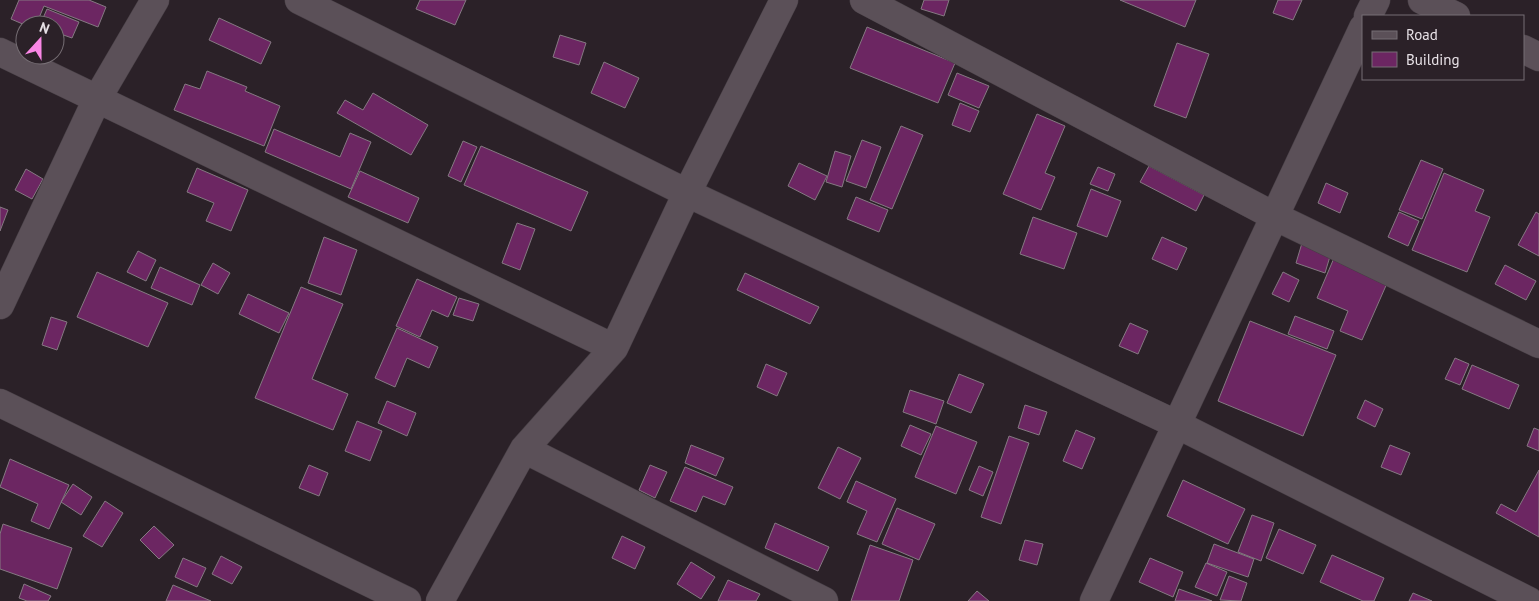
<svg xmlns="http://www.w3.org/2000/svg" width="1539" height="601" font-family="'PT Sans',sans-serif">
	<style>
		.building { fill: #6c2662; stroke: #857982 }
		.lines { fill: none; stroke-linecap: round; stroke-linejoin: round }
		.minor-casing { stroke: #463e44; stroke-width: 29 }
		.minor { stroke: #5b5058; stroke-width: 28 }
	</style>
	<rect width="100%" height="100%" fill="#2b2128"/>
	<path class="building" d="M19,0H89L106,7L98,27L44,6L36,25H25L11,19Z
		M420,0H466L455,25L416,9Z
		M924,0H949L944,16L921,9Z
		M1120,0H1196L1185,27Z
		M1278,0H1302L1293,20L1273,13Z
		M47,9L79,22L72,38L55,32V25H40Z
		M219,18L271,42L261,64L209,40Z
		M867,27L955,63L938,103L850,68Z
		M560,35L586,43L579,65L553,57Z
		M1177,43L1209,54L1186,118L1154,106Z
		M604,62L639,78L625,108L591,93Z
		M207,71L247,87L245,91L280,106L264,146L174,110L185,84L200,89Z
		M957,73L989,86L979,108L948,95Z
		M373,93L428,125L411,155L337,113L345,100L363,110Z
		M960,103L979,111L970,132L952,125Z
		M1037,114L1065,126L1045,173L1055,177L1041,210L1003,194Z
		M901,126L923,135L892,209L870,200Z
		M274,129L340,157L350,133L371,142L351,189L265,152Z
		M862,140L881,147L866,188L846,181Z
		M463,141L477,147L461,182L448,176Z
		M481,146L588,192L571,231L464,185Z
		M835,151L851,156L842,187L826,182Z
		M1421,160L1443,169L1422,219L1399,210Z
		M799,163L827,176L815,200L788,186Z
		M1149,166L1204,195L1196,211L1140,182Z
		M1098,167L1115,174L1108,191L1090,184Z
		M197,168L248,190L231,231L206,221L214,203L187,192Z
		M26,169L43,179L32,199L15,190Z
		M360,171L419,198L408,223L348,197Z
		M1444,173L1484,190L1475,211L1490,217L1467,272L1412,250Z
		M1326,183L1348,193L1340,213L1318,203Z
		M1091,189L1121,201L1107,237L1077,226Z
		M856,197L888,210L879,232L847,219Z
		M0,207L8,210L0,231Z
		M1399,212L1419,221L1408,246L1388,237Z
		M1536,212L1539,214V256L1518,245Z
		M1033,217L1077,233L1064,269L1020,254Z
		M517,223L535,229L520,270L502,263Z
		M324,237L357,250L341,295L308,283Z
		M1162,237L1187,248L1177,270L1152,259Z
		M1302,243L1331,253L1325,273L1296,263Z
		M138,251L156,260L146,281L127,272Z
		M1334,258L1388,281L1362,340L1340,331L1348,311L1317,298Z
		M213,263L230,273L218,294L201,285Z
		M1505,265L1536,281L1526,300L1495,284Z
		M160,267L200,285L192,305L151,288Z
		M97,272L168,303L148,347L77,317Z
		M1283,272L1299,280L1289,302L1272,294Z
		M745,273L819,307L810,324L737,290Z
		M417,279L457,297L448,317L432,310L420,337L396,326Z
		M301,287L343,304L312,379L348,394L333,430L255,398Z
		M248,294L289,313L279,333L239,314Z
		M459,298L479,304L473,321L453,315Z
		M1295,316L1334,331L1327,349L1288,334Z
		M51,317L67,322L57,350L42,345Z
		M1250,321L1336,355L1303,436L1218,401Z
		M1130,323L1148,331L1138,354L1119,346Z
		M397,328L438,347L429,368L407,358L395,387L375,378Z
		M1455,358L1469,364L1460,385L1445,379Z
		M766,364L787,373L777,396L757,387Z
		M1472,365L1519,385L1509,409L1462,389Z
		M959,374L984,384L971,413L947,403Z
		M910,390L944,401L936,424L903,412Z
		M1365,400L1383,409L1375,427L1357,418Z
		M387,401L416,413L407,436L378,423Z
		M1025,405L1047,412L1039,435L1018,428Z
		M357,421L382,431L370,461L345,451Z
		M910,425L931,434L921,455L901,446Z
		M936,426L977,442L956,494L915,477Z
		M1534,428L1539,430V451L1527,446Z
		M1076,430L1095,438L1082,469L1063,461Z
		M1009,436L1029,443L1001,524L981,517Z
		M691,445L724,458L716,476L685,463Z
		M1390,445L1410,453L1401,475L1381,467Z
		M838,447L861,458L840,499L818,488Z
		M10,459L69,485L49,529L31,521L38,504L0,487Z
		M309,465L328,473L319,496L299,488Z
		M650,465L667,472L655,498L639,490Z
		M979,466L993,472L983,496L969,490Z
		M685,467L733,487L725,505L703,496L696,512L670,501Z
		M1539,470V537L1496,513L1501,504L1516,512Z
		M1183,480L1245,509L1228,544L1167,516Z
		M856,481L896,499L877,542L857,534L867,511L847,502Z
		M73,484L92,497L81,515L61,502Z
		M105,501L123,513L102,547L83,536Z
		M897,508L935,524L919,560L882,544Z
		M1252,515L1274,523L1261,561L1238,552Z
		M775,523L829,547L818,571L765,548Z
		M3,524L72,548L57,589L0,569V534Z
		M154,526L174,545L159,559L140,540Z
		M1279,529L1316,545L1303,574L1266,558Z
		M622,536L645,547L635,569L612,558Z
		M1025,540L1043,544L1037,565L1019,560Z
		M1214,544L1254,559L1248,577L1207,563Z
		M870,545L913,560L899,601H851Z
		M1332,555L1384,578L1374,601H1363L1320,582Z
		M221,556L242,567L232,584L212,574Z
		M183,558L206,568L197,587L175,577Z
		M1150,558L1183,572L1173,597L1139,582Z
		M691,562L715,577L701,599L677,584Z
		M1206,563L1227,572L1217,596L1195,587Z
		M1229,576L1247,583L1241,601L1220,600Z
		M728,580L760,594L756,601H718Z
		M24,584L51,596L48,601H27L19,598Z
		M173,585L211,601H166Z
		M1179,589L1212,601H1175Z
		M977,591L989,601H968Z
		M1413,593L1432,601H1409Z"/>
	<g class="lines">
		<g class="minor-casing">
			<path id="minor" d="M299,0L687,193L1176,424L1529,601
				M864,0L1274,216L1539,344
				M1422,0L1456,16
				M1368,16L1376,0
				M1523,49L1539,57
				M0,52L614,348
				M0,305L97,99L155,0
				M0,403L407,601
				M524,449L824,601
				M440,601L524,449L614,348L687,193L784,0
				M1094,601L1363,28"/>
		</g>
		<use href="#minor" class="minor"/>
	</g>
	<rect x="1362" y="15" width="162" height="65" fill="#2b2128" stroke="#766e74"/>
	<rect x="1372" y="31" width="25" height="8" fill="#5b5058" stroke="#766e74"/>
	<text x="1406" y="40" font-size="15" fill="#e7e1e6">Road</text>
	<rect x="1372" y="52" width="25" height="15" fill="#6c2662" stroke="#766e74"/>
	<text x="1406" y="65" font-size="15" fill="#e7e1e6">Building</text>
	<g transform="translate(40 40) rotate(21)"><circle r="24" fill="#2b2128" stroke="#766e74"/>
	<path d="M0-4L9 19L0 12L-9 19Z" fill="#fa87e6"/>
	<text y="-8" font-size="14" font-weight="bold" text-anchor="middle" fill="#e7e1e6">N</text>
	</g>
</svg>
